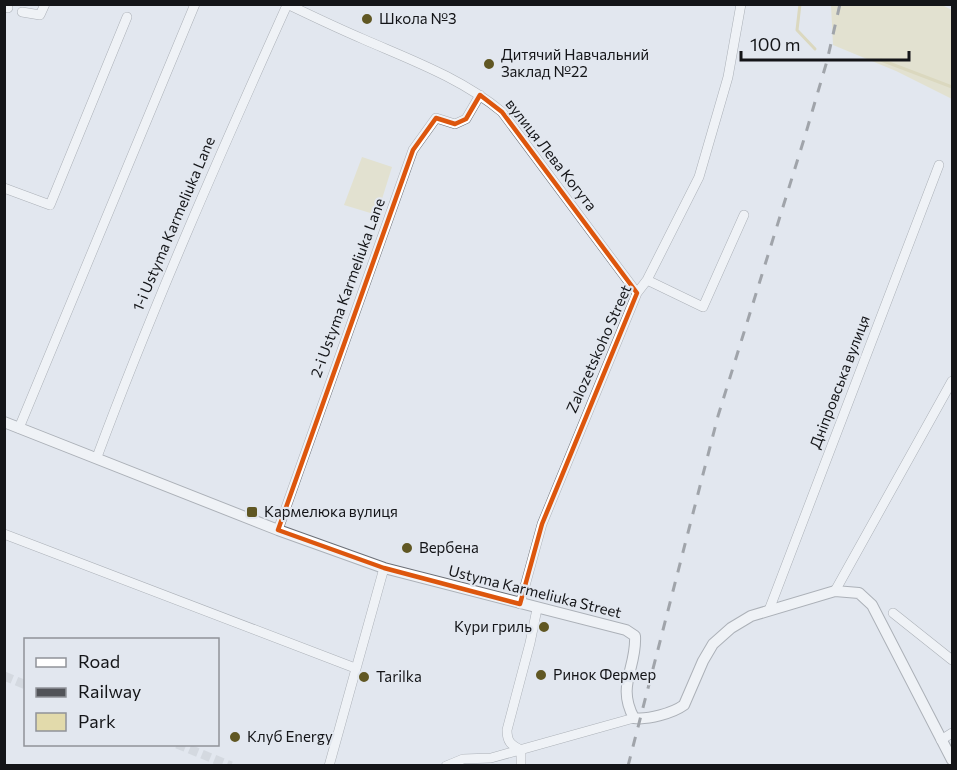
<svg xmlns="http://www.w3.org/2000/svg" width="957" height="770" font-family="Commissioner,sans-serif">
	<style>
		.green { fill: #e2daab }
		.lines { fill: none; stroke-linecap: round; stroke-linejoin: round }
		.stream { stroke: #d2c685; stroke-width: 3 }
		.minor-tunnel { stroke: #c3c8cf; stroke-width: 9; stroke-dasharray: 9 4.5; stroke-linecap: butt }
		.minor-casing { stroke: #6b6f76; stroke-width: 10 }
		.tertiary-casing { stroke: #6b6f76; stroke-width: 12 }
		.minor { stroke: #fff; stroke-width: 9 }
		.tertiary { stroke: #fff; stroke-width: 10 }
		.rail { stroke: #515358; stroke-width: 3; stroke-dasharray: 10 10; stroke-linecap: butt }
		.marked { fill: none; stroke: #dd560d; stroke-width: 4.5; stroke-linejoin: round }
		.poi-dot { fill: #605723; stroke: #e2e7ef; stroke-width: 2 }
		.labels { text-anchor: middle; stroke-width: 4.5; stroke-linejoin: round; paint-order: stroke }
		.poi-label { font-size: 15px; fill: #141518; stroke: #e2e7ef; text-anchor: start }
		.street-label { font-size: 15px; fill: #141518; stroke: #e2e7ef }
	</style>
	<rect width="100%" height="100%" fill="#e2e7ef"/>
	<path class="green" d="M942,5L952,10V99L896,71L833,45L831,5Z
		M362,157L392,167L377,215L344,205Z"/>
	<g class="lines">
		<path class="stream" d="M800,4L797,30L815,49
			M881,60L952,87"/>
		<path class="minor-tunnel" d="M4,676L26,685
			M177,744L231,766"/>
		<g class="minor-casing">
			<path id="minor" d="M287,4C312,16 337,28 363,39C411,60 461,78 502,112L637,293
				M4,7L8,8
				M22,12L40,15L45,4
				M4,188L50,205L127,17
				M647,280L703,307L744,215
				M19,428L195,4
				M97,457C154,304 220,154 287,5
				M278,530L413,150L436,118L455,124L466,119L480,95
				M4,534L355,668
				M835,591L952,381
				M520,604L542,524L637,293L647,280L699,177L728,77L741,4
				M769,610L939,165
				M893,613L952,660
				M941,740L952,733
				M329,766L384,568
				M446,766L463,759L491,758L634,718
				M521,766V750C511,745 507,742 507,730L530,643L537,609"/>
		</g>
		<g class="tertiary-casing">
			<path id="tertiary" d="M4,422L278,530L384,568L626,630L635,636C637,668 616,685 634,718C648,720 673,713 684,705L703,661L713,644L731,628L751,616L835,591L859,593L872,605L952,760"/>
		</g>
		<use href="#minor" class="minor"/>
		<use href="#tertiary" class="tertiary"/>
		<path class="rail" d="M628,766L718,416L805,136L827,61L840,4"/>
	</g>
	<path d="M0 0H957V770H0ZM480,95L502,112L637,293L542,524L520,604L384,568L278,530L413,150L436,118L455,124L466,119Z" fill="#e2e7ef" fill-opacity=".55" fill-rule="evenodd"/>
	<path class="marked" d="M480,95L502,112L637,293L542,524L520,604L384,568L278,530L413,150L436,118L455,124L466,119Z"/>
	<g class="poi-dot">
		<circle cx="367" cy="19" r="6"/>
		<circle cx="489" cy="64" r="6"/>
		<rect x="246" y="506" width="12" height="12" rx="3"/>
		<circle cx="407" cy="548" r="6"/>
		<circle cx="544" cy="627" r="6"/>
		<circle cx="541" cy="675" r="6"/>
		<circle cx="364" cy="677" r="6"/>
		<circle cx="235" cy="737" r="6"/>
	</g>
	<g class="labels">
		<g class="poi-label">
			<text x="379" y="24">Школа №3</text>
			<text x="501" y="60">Дитячий Навчальний<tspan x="501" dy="17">Заклад №22</tspan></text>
			<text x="264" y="517">Кармелюка вулиця</text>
			<text x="419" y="553">Вербена</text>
			<text x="532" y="632" text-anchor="end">Кури гриль</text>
			<text x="553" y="680">Ринок Фермер</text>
			<text x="376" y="682">Tarilka</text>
			<text x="247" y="742">Клуб Energy</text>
		</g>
		<g class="street-label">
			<text transform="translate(551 155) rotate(52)" y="5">вулиця Лева Когута</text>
			<text transform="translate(174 224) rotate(-67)" y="5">1-i Ustyma Karmeliuka Lane</text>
			<text transform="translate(348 288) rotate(-70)" y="5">2-i Ustyma Karmeliuka Lane</text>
			<text transform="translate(599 349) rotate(-66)" y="5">Zalozetskoho Street</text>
			<text transform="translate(840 382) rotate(-69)" y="5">Дніпровська вулиця</text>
			<text transform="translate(535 592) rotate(14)" y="5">Ustyma Karmeliuka Street</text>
		</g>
	</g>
	<rect width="957" height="770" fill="none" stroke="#141518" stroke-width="12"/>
	<rect x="24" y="638" width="195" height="108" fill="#e2e7ef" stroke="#909399" stroke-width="1.5"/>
	<rect x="36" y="658" width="30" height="9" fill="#ffffff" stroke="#909399" stroke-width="1.5"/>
	<text x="78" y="668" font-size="18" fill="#141518">Road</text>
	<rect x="36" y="688" width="30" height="9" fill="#515358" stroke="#909399" stroke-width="1.5"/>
	<text x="78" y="698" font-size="18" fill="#141518">Railway</text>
	<rect x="36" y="713" width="30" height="18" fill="#e2daab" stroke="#909399" stroke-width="1.5"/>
	<text x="78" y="728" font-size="18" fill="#141518">Park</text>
	<path d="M741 51v9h168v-9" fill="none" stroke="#141518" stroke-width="3"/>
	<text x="750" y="51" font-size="18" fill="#141518" stroke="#e2e7ef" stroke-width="4.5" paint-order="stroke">100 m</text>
</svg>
